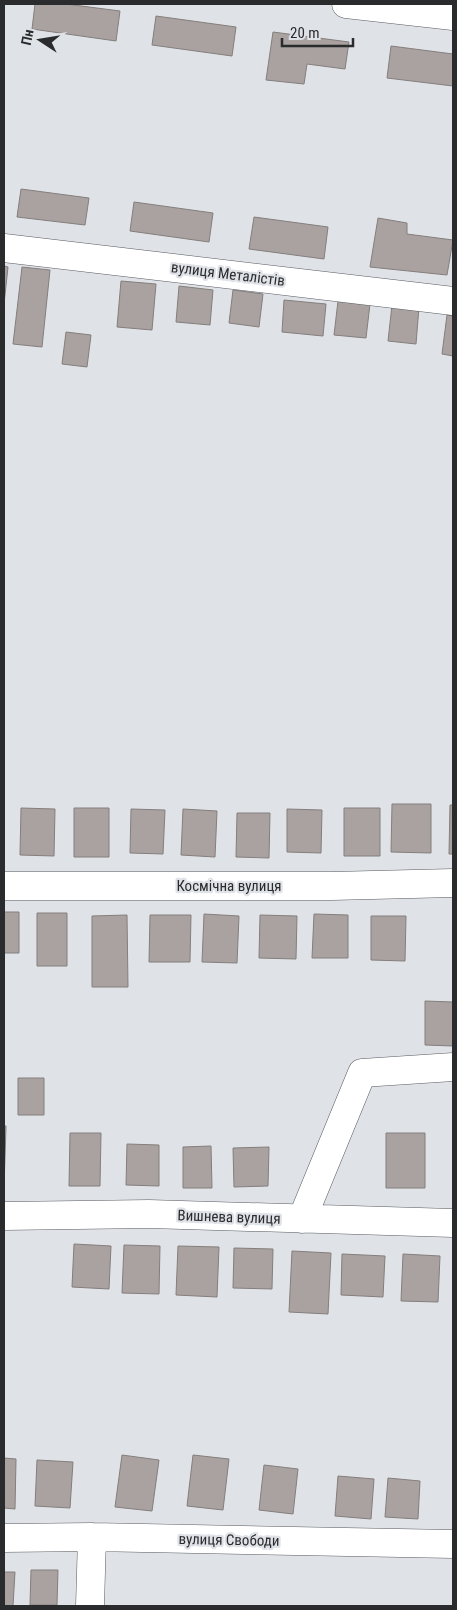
<svg xmlns="http://www.w3.org/2000/svg" width="457" height="1610" font-family="'Roboto Condensed',sans-serif">
	<style>
		.building { fill: #a9a2a1; stroke: #847e7c }
		.lines { fill: none; stroke-linecap: round; stroke-linejoin: round }
		.minor-casing { stroke: #585b60; stroke-width: 29 }
		.minor { stroke: #fff; stroke-width: 28 }
		.labels { text-anchor: middle; stroke-width: 4.5; stroke-linejoin: round; paint-order: stroke }
		.street-label { font-size: 15px; fill: #2a2b2d; stroke: #dfe2e7 }
	</style>
	<rect width="100%" height="100%" fill="#dfe2e7"/>
	<path class="building" d="M35,4H66L120,11L116,41L32,29Z
		M156,16L236,27L232,56L152,45Z
		M273,32L349,42L345,69L307,64L304,84L266,80Z
		M391,46L453,54V86L387,78Z
		M21,189L89,198L85,225L17,217Z
		M134,202L213,213L209,242L130,231Z
		M254,217L328,227L324,259L249,249Z
		M378,218L407,223V234L453,240L447,275L370,267Z
		M4,266L8,267L4,304Z
		M22,267L50,270L42,347L13,344Z
		M121,281L156,284L152,330L117,327Z
		M179,286L213,290L210,325L176,322Z
		M233,290L263,294L259,327L229,323Z
		M284,300L326,304L323,336L282,332Z
		M338,301L370,304L366,338L334,335Z
		M392,305L419,307L416,344L388,341Z
		M447,315L453,316V356L442,354Z
		M66,332L91,335L87,367L62,364Z
		M392,804H431V853L391,852Z
		M450,805H453V854H449Z
		M21,808L55,809L54,856L20,855Z
		M74,808H109V857H74Z
		M344,808H380V856H344Z
		M131,809L165,810L163,854L130,853Z
		M183,809L217,811L215,857L181,855Z
		M287,809L322,810L321,853L287,852Z
		M237,813H270L269,858L236,857Z
		M4,912H19V953H4Z
		M37,913H67V966H37Z
		M204,914L239,916L237,963L202,962Z
		M314,914L348,915V958H312Z
		M127,915L128,987H92V916Z
		M150,915H191L190,962H149Z
		M260,915L297,916L296,959L259,958Z
		M371,916H406L405,961L371,960Z
		M425,1001L453,1002V1046L425,1045Z
		M18,1078H44V1115H18Z
		M4,1126H6L4,1187Z
		M70,1133H101L100,1186H69Z
		M386,1133H425V1188H386Z
		M127,1144L159,1145V1186L126,1185Z
		M211,1146L212,1188H183V1147Z
		M269,1147L268,1186L234,1187L233,1148Z
		M74,1244L111,1246L109,1289L72,1287Z
		M124,1245L160,1246L159,1294L122,1293Z
		M178,1246L219,1247L217,1297L176,1295Z
		M234,1248L273,1249L272,1289L233,1288Z
		M292,1251L331,1253L328,1314L289,1312Z
		M342,1254L385,1256L383,1297L341,1295Z
		M403,1254L440,1256L438,1302L401,1301Z
		M122,1455L159,1460L152,1511L115,1507Z
		M193,1455L229,1459L223,1510L187,1506Z
		M4,1458L16,1459L15,1509L4,1508Z
		M37,1460L73,1462L70,1508L35,1506Z
		M264,1465L298,1469L293,1514L259,1510Z
		M338,1476L374,1479L371,1519L335,1516Z
		M388,1478L420,1481L418,1519L385,1517Z
		M31,1570H58L57,1605H30Z
		M4,1572H15L13,1606H4Z"/>
	<g class="lines">
		<g class="minor-casing">
			<path id="minor" d="M346,4L453,16
				M4,248L453,301
				M4,886H332L453,883
				M4,1216L149,1214L453,1223
				M302,1219L362,1073L453,1067
				M4,1538L92,1537L453,1544
				M90,1606L92,1537"/>
		</g>
		<use href="#minor" class="minor"/>
	</g>
	<g class="labels">
		<g class="street-label">
			<text transform="translate(228 274) rotate(7)" y="5">вулиця Металістів</text>
			<text x="229" y="891">Космічна вулиця</text>
			<text transform="translate(229 1217) rotate(2)" y="5">Вишнева вулиця</text>
			<text transform="translate(229 1540) rotate(1)" y="5">вулиця Свободи</text>
		</g>
	</g>
	<rect width="457" height="1610" fill="none" stroke="#2a2b2d" stroke-width="10"/>
	<g transform="translate(40 40) rotate(282)" stroke="#dfe2e7" stroke-width="4" paint-order="stroke">
	<path d="M0-4L9 19L0 12L-9 19Z" fill="#2a2b2d"/>
	<text y="-8" font-size="14" font-weight="bold" text-anchor="middle" fill="#2a2b2d">Пн</text>
	</g>
	<path d="M282 38v8h71v-8" fill="none" stroke="#2a2b2d" stroke-width="2.5"/>
	<text x="290" y="38" font-size="15" fill="#2a2b2d" stroke="#dfe2e7" stroke-width="4" paint-order="stroke">20 m</text>
</svg>
